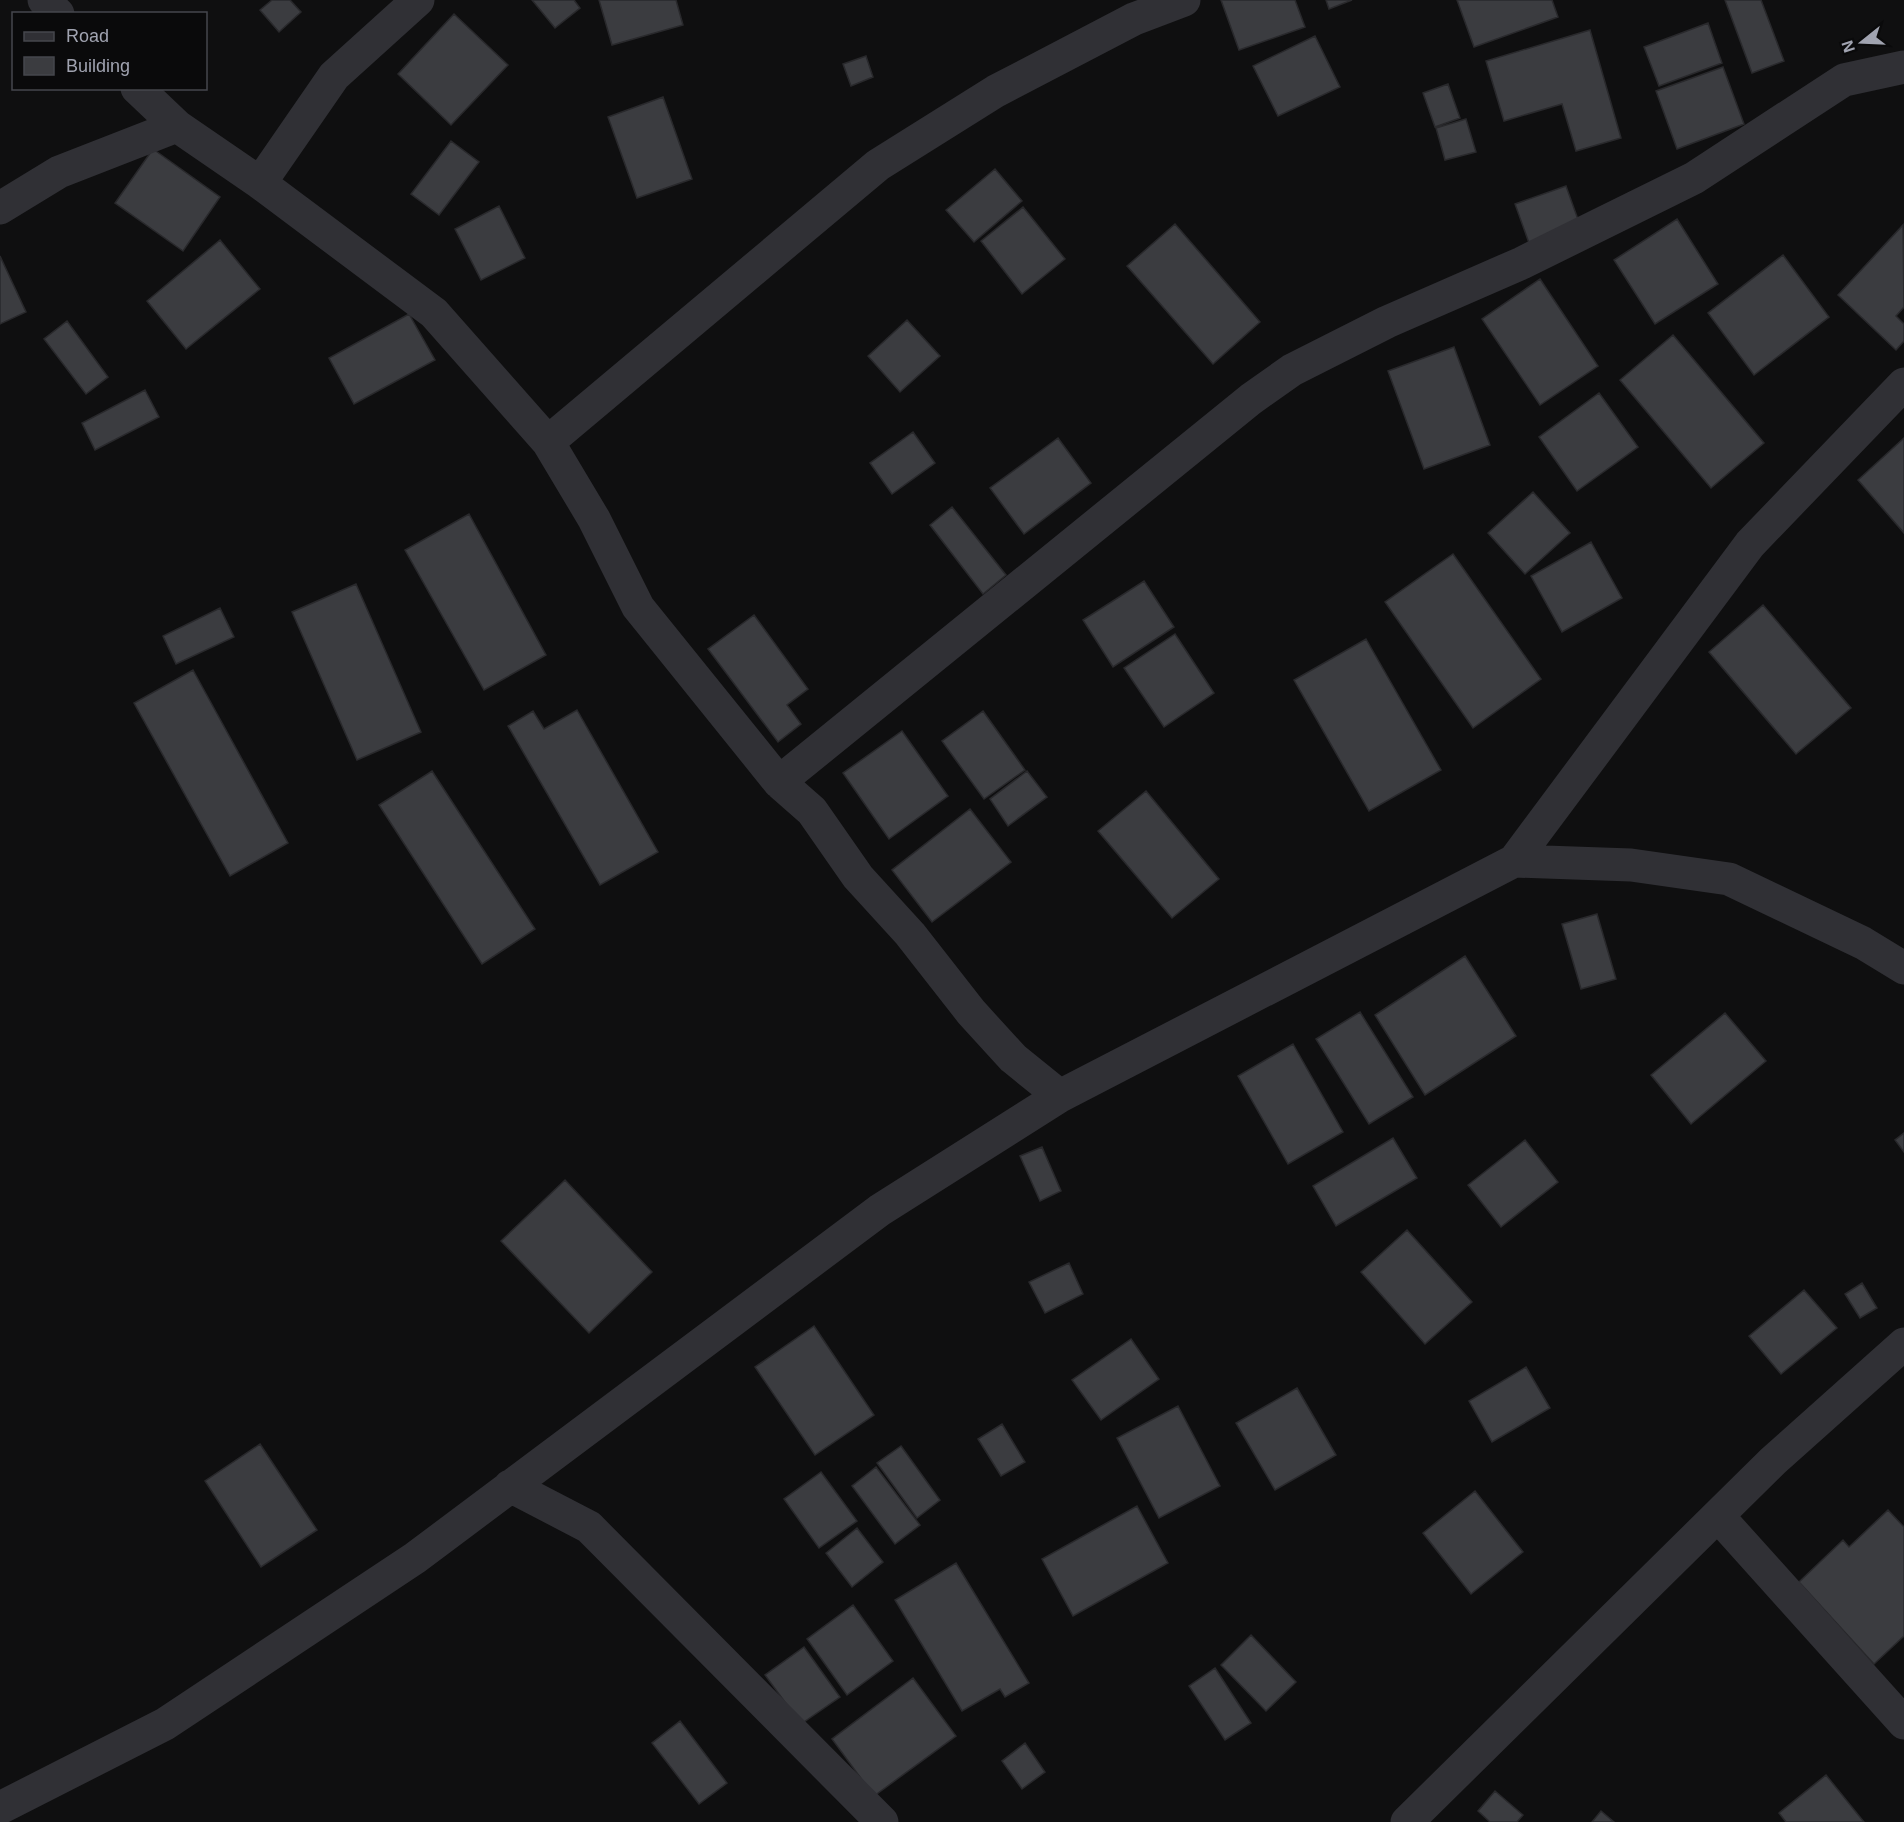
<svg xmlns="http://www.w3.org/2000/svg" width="1904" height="1822" font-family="Arial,sans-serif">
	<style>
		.building { fill: #3b3c40; stroke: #29292c; stroke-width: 1.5 }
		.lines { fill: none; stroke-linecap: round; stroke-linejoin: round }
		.minor { stroke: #303035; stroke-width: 33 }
	</style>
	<rect width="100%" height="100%" fill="#0f0f10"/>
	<path class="building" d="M272,0H290L301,12L279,32L260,10Z
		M532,0H574L580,8L555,28Z
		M599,0H676L683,25L612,45Z
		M1221,0H1295L1305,27L1239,50Z
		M1326,0H1352L1329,9Z
		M1457,0H1552L1558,17L1474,47Z
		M1725,0H1761L1784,61L1752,73Z
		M454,14L508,65L451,125L398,74Z
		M1708,23L1722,63L1659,86L1644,47Z
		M1590,30L1621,138L1576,151L1562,104L1504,121L1486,61Z
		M1315,36L1340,87L1278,116L1253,66Z
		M866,56L873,77L851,86L843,64Z
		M1723,67L1744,124L1677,149L1656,91Z
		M1448,84L1460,118L1435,127L1423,93Z
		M663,97L692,179L637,198L608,117Z
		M1466,119L1476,152L1445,160L1436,128Z
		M451,141L479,162L439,215L411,194Z
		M153,149L220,197L183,251L115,203Z
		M995,169L1022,201L974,242L946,210Z
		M1566,186L1580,225L1529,243L1515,204Z
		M499,206L525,258L481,280L455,229Z
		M1023,207L1065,259L1022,294L981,241Z
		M1677,219L1718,284L1655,324L1614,260Z
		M1175,224L1260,322L1213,364L1127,266Z
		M1903,225L1904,307L1896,316L1904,324V341L1896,350L1838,295Z
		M220,240L260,289L186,349L147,301Z
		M1783,255L1829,317L1754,375L1708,313Z
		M0,256L26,312L0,324Z
		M1540,279L1598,366L1540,405L1482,319Z
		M409,314L435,360L354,404L329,358Z
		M907,320L940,356L900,392L868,356Z
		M67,321L108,377L86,394L44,339Z
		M1673,335L1764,443L1711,488L1620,380Z
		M1454,347L1490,445L1424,469L1388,371Z
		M145,390L159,417L95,450L82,423Z
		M1599,393L1638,447L1577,491L1539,437Z
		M913,432L935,463L892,494L870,463Z
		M1058,438L1091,483L1024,534L990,488Z
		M1904,438V533L1858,480Z
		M1533,492L1570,533L1525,574L1488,533Z
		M952,507L1006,575L983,594L930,525Z
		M469,514L546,655L484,690L405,550Z
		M1591,542L1622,598L1562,632L1531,576Z
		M1453,554L1541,679L1473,728L1385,602Z
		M1144,581L1174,627L1113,667L1083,620Z
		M356,584L421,732L357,760L292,612Z
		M1763,605L1851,708L1796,754L1709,652Z
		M220,608L234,637L176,664L163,636Z
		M754,615L808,689L787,705L801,724L778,742L708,649Z
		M1175,634L1214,693L1164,727L1124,668Z
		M1366,639L1441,770L1369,811L1294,680Z
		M193,670L288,843L230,876L134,703Z
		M577,710L658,852L600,885L508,726L533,711L544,729Z
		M983,711L1025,770L984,799L942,741Z
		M902,731L948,796L889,839L843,773Z
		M432,771L535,929L482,964L379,805Z
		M1027,771L1047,797L1008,826L990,799Z
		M1146,791L1219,879L1172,918L1098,831Z
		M970,809L1011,862L932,922L892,870Z
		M1597,914L1616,979L1581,989L1562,924Z
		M1465,956L1516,1036L1425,1095L1375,1015Z
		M1360,1012L1413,1097L1369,1124L1316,1039Z
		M1725,1013L1766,1061L1691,1124L1651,1075Z
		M1293,1044L1343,1132L1288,1164L1238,1076Z
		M1904,1133V1152L1895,1140Z
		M1393,1138L1417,1178L1336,1226L1313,1186Z
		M1525,1140L1558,1182L1501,1227L1468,1185Z
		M1042,1147L1061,1191L1040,1201L1020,1156Z
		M565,1180L652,1272L589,1333L501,1241Z
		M1407,1230L1472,1302L1425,1344L1361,1272Z
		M1069,1263L1083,1294L1045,1313L1029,1282Z
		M1862,1283L1877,1308L1860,1318L1845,1294Z
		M1804,1290L1837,1328L1781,1374L1749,1336Z
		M814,1326L874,1415L815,1455L755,1367Z
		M1131,1339L1159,1379L1101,1420L1072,1380Z
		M1526,1367L1550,1408L1492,1442L1469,1401Z
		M1297,1388L1336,1455L1275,1490L1236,1423Z
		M1178,1406L1220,1486L1159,1518L1117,1438Z
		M1002,1424L1025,1462L1001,1476L978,1439Z
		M260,1444L317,1530L261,1567L205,1481Z
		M901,1446L940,1500L917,1518L877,1463Z
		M876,1467L920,1525L895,1544L852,1486Z
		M821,1472L857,1521L819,1548L784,1499Z
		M1475,1491L1523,1552L1471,1594L1423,1533Z
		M1137,1506L1168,1563L1073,1616L1042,1559Z
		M1888,1510L1904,1527V1636L1874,1664L1799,1582L1843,1540L1849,1547Z
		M857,1528L883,1562L852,1587L826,1553Z
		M956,1563L1029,1683L1005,1697L1000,1689L962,1711L895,1600Z
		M853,1605L893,1661L847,1695L807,1639Z
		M1251,1635L1296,1682L1266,1711L1221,1665Z
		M804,1647L840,1697L801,1724L765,1675Z
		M1215,1668L1251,1723L1225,1740L1189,1686Z
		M913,1678L956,1736L874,1796L832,1739Z
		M680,1721L727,1783L699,1804L652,1743Z
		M1025,1743L1045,1772L1022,1789L1002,1761Z
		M1826,1775L1864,1822H1786L1779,1813Z
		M1495,1791L1523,1815L1517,1822H1490L1478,1811Z
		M1601,1811L1614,1822H1592Z"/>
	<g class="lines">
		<path class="minor" d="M44,0L58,14
			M137,88L177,126L260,183L434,313L548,442L594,519L638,607L779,782L812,811L858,877L910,934L971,1012L1013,1058L1060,1096
			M260,183L334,76L418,0
			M0,208L59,172L177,126
			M548,442L878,165L996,91L1134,19L1184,0
			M779,782L1251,399L1292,370L1387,322L1522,263L1694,178L1844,80L1904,67
			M1514,861L1750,544L1904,384
			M510,1486L589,1527L882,1822
			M1718,1516L1904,1723
			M0,1808L165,1724L415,1558L880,1210L1060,1096L1514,861L1631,865L1729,879L1863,943L1904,968
			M1407,1822L1773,1461L1904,1344"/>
	</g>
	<rect x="12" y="12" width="195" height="78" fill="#0a0a0b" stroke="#46474d" stroke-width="1.5"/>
	<rect x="24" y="32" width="30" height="9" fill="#303035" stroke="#46474d" stroke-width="1.5"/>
	<text x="66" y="42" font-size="18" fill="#a0a3b0">Road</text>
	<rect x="24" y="57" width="30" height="18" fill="#3b3c40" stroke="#46474d" stroke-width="1.5"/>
	<text x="66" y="72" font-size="18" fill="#a0a3b0">Building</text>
	<g transform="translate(1862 42) rotate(252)" stroke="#0a0a0b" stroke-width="4.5" paint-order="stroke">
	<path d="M0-4.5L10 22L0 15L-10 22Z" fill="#a0a3b0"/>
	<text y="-9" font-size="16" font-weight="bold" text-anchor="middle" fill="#a0a3b0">N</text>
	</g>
</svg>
